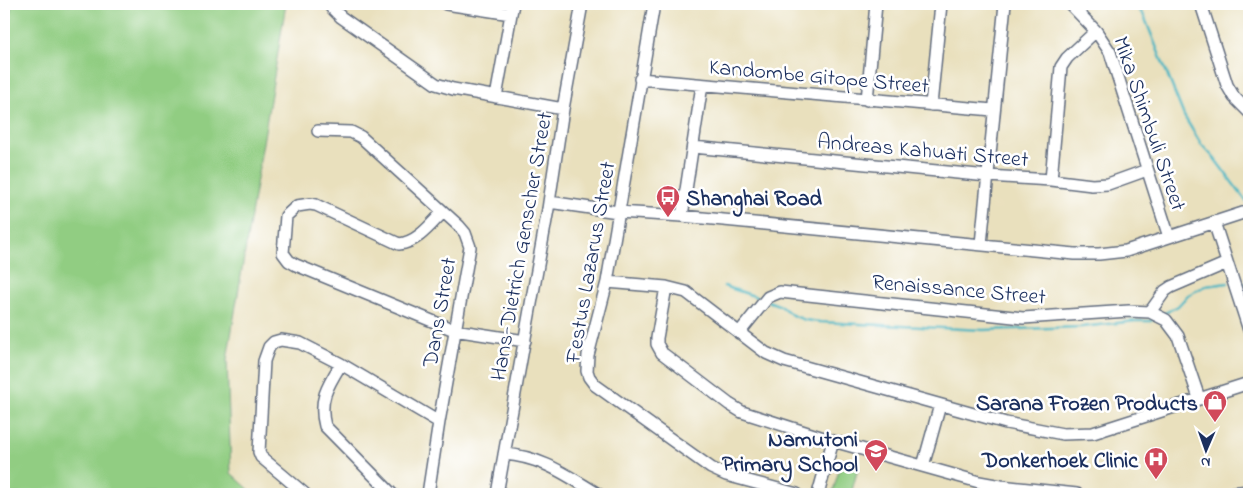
<svg xmlns="http://www.w3.org/2000/svg" width="1253" height="498" font-family="'Indie Flower',sans-serif">
	<style>
		.green { fill: #91cd82; stroke: #567e70 }
		.lines { fill: none; stroke-linecap: round; stroke-linejoin: round }
		.stream { stroke: #48b6c3; stroke-width: 2.5 }
		.minor-casing { stroke: #636d7f; stroke-width: 14 }
		.minor { stroke: #fff; stroke-width: 11 }
		.labels { text-anchor: middle; stroke-width: 5; stroke-linejoin: round; paint-order: stroke }
		.street-label { font-size: 22px; fill: #1b2f5e; stroke: #fff }
		.poi-label { font-size: 22px; font-weight: bold; fill: #1b2f5e; stroke: #fff; text-anchor: end }
	</style>
	<rect width="100%" height="100%" fill="#fff"/>
	<filter id="ink" filterUnits="userSpaceOnUse"><feTurbulence type="fractalNoise" baseFrequency=".02" numOctaves="2"/><feDisplacementMap in="SourceGraphic" scale="10" xChannelSelector="R" yChannelSelector="G"/><feConvolveMatrix kernelMatrix="1 2 1 2 8 2 1 2 1" color-interpolation-filters="sRGB"/></filter>
	<filter id="wash" filterUnits="userSpaceOnUse"><feTurbulence type="fractalNoise" baseFrequency=".0096" numOctaves="4" result="noise"/><feDisplacementMap in="SourceGraphic" scale="20" xChannelSelector="R" yChannelSelector="G"/><feGaussianBlur stdDeviation="1.12" result="paint"/><feColorMatrix in="noise" values="0 0 0 0 0 0 0 0 0 0 0 0 0 0 0 0 0 1.4 0 .05"/><feComposite in="paint" operator="in"/></filter>
	<g filter="url(#wash)">
		<rect width="100%" height="100%" fill="#e9e0bd"/>
		<path class="green" d="M12,4H286L227,360L231,473L254,494H4V45Z
			M842,460L859,465L851,494H832Z"/>
		<g class="lines">
			<path class="stream" d="M1135,4L1144,16L1184,116L1201,144L1214,158L1249,205
				M1241,284H1249
				M724,286L763,299
				M768,301L781,306L792,315L805,320L820,322L983,330L1082,327L1135,321H1150L1156,318
				M1163,314L1178,306L1188,295L1205,286L1228,283"/>
		</g>
	</g>
	<g filter="url(#ink)">
		<g class="lines">
			<g class="minor-casing">
				<path id="minor" d="M330,4L331,7L341,17L436,84L453,89L563,109
					M446,4L511,14L513,4
					M654,4L607,282L588,355L587,371L589,377L595,385L711,468L726,475L797,494
					M1070,4L1096,31L1110,52L1169,237
					M1201,4L1227,85L1234,97L1249,112
					M640,79L993,110
					M496,97L511,14
					M867,100L876,4
					M931,105L941,4
					M318,131L351,132L361,137L459,226L465,233L470,247L439,422L428,494
					M693,147L988,176L1051,180L1092,185L1108,184L1147,170
					M1051,180L1061,67L1067,58L1096,31
					M549,202L618,212L682,216L1075,254H1099L1126,251L1249,211
					M443,212C430,225 418,242 399,244L316,205L310,204L297,206L286,216L283,253L289,261L296,265L454,330L525,341
					M682,216L702,85
					M1214,222L1249,330
					M981,244L1005,4
					M607,282L666,287L686,292L766,353L784,361L1006,423L1063,434L1093,433L1249,383
					M666,287L657,338V344L662,353L729,404L742,412L833,441L979,482L1001,486L1077,494
					M1150,312L1165,291L1171,287L1227,263
					M739,333L768,297L780,292L1023,318L1129,311L1150,312L1166,320L1178,336L1199,398
					M341,364C328,385 318,400 325,426L392,494
					M504,454C543,457 566,475 598,494
					M923,466L940,405
					M305,494L261,457L259,452L264,361L269,347L274,342L281,340L300,343L341,364L439,422
					M497,494L548,209L563,109L582,4
					M818,494L833,441
					M1221,494L1249,491"/>
			</g>
			<use href="#minor" class="minor"/>
		</g>
	</g>
	<defs>
		<g id="bus-pin" transform="scale(1.25)"><path d="M0 17L-7.5 6A9.5 9.5 0 1 1 7.5 6Z" fill="#d1495b" stroke="#fff"/><path d="M-5-6H5V4H4V6H2V4H-2V6H-4V4H-5ZM-3.5-4V0h7V-4ZM-3.5 1.2v1.5H-2V1.2ZM2 1.2v1.5H3.5V1.2Z" fill="#fff"/></g>
		<g id="shop-pin" transform="scale(1.25)"><path d="M0 17L-7.5 6A9.5 9.5 0 1 1 7.5 6Z" fill="#d1495b" stroke="#fff"/><path d="M-5-2.5h2.3a2.7 3.5 0 0 1 5.4 0H5L5.5 6h-11ZM-1.5-2.5h3a1.5 2.3 0 0 0-3 0Z" fill="#fff"/></g>
		<g id="school-pin" transform="scale(1.25)"><path d="M0 17L-7.5 6A9.5 9.5 0 1 1 7.5 6Z" fill="#d1495b" stroke="#fff"/><path d="M0-5L7-2L0 1L-7-2ZM-4 1L0 2.5L4 1V4Q0 6-4 4Z" fill="#fff"/></g>
		<g id="hospital-pin" transform="scale(1.25)"><path d="M0 17L-7.5 6A9.5 9.5 0 1 1 7.5 6Z" fill="#d1495b" stroke="#fff"/><path d="M-5-5h3v3.5h4V-5h3V5h-3V1.5h-4V5h-3Z" fill="#fff"/></g>
	</defs>
	<g fill-rule="evenodd">
		<use href="#bus-pin" x="668" y="197"/>
		<use href="#shop-pin" x="1215" y="402"/>
		<use href="#school-pin" x="876" y="451"/>
		<use href="#hospital-pin" x="1156" y="459"/>
	</g>
	<g class="labels">
		<g class="street-label">
			<text transform="translate(819 75) rotate(5)" y="8">Kandombe Gitope Street</text>
			<text transform="translate(1151 123) rotate(71)" y="8">Mika Shimbuli Street</text>
			<text transform="translate(923 149) rotate(5)" y="8">Andreas Kahuati Street</text>
			<text transform="translate(520 246) rotate(-80)" y="8">Hans-Dietrich Genscher Street</text>
			<text transform="translate(589 262) rotate(-80)" y="8">Festus Lazarus Street</text>
			<text transform="translate(959 288) rotate(5)" y="8">Renaissance Street</text>
			<text transform="translate(438 312) rotate(-80)" y="8">Dans Street</text>
		</g>
		<g class="poi-label">
			<text x="686" y="205" text-anchor="start">Shanghai Road</text>
			<text x="1198" y="410">Sarana Frozen Products</text>
			<text x="858" y="446">Namutoni<tspan x="858" dy="25">Primary School</tspan></text>
			<text x="1138" y="467">Donkerhoek Clinic</text>
		</g>
	</g>
	<rect width="1253" height="498" fill="none" stroke="#fff" stroke-width="20"/>
	<g transform="translate(1206 450) rotate(182)" stroke="#ffffff" stroke-width="4" paint-order="stroke">
	<path d="M0-4L9 19L0 12L-9 19Z" fill="#1b2f5e"/>
	<text y="-8" font-size="14" font-weight="bold" text-anchor="middle" fill="#1b2f5e">N</text>
	</g>
</svg>
